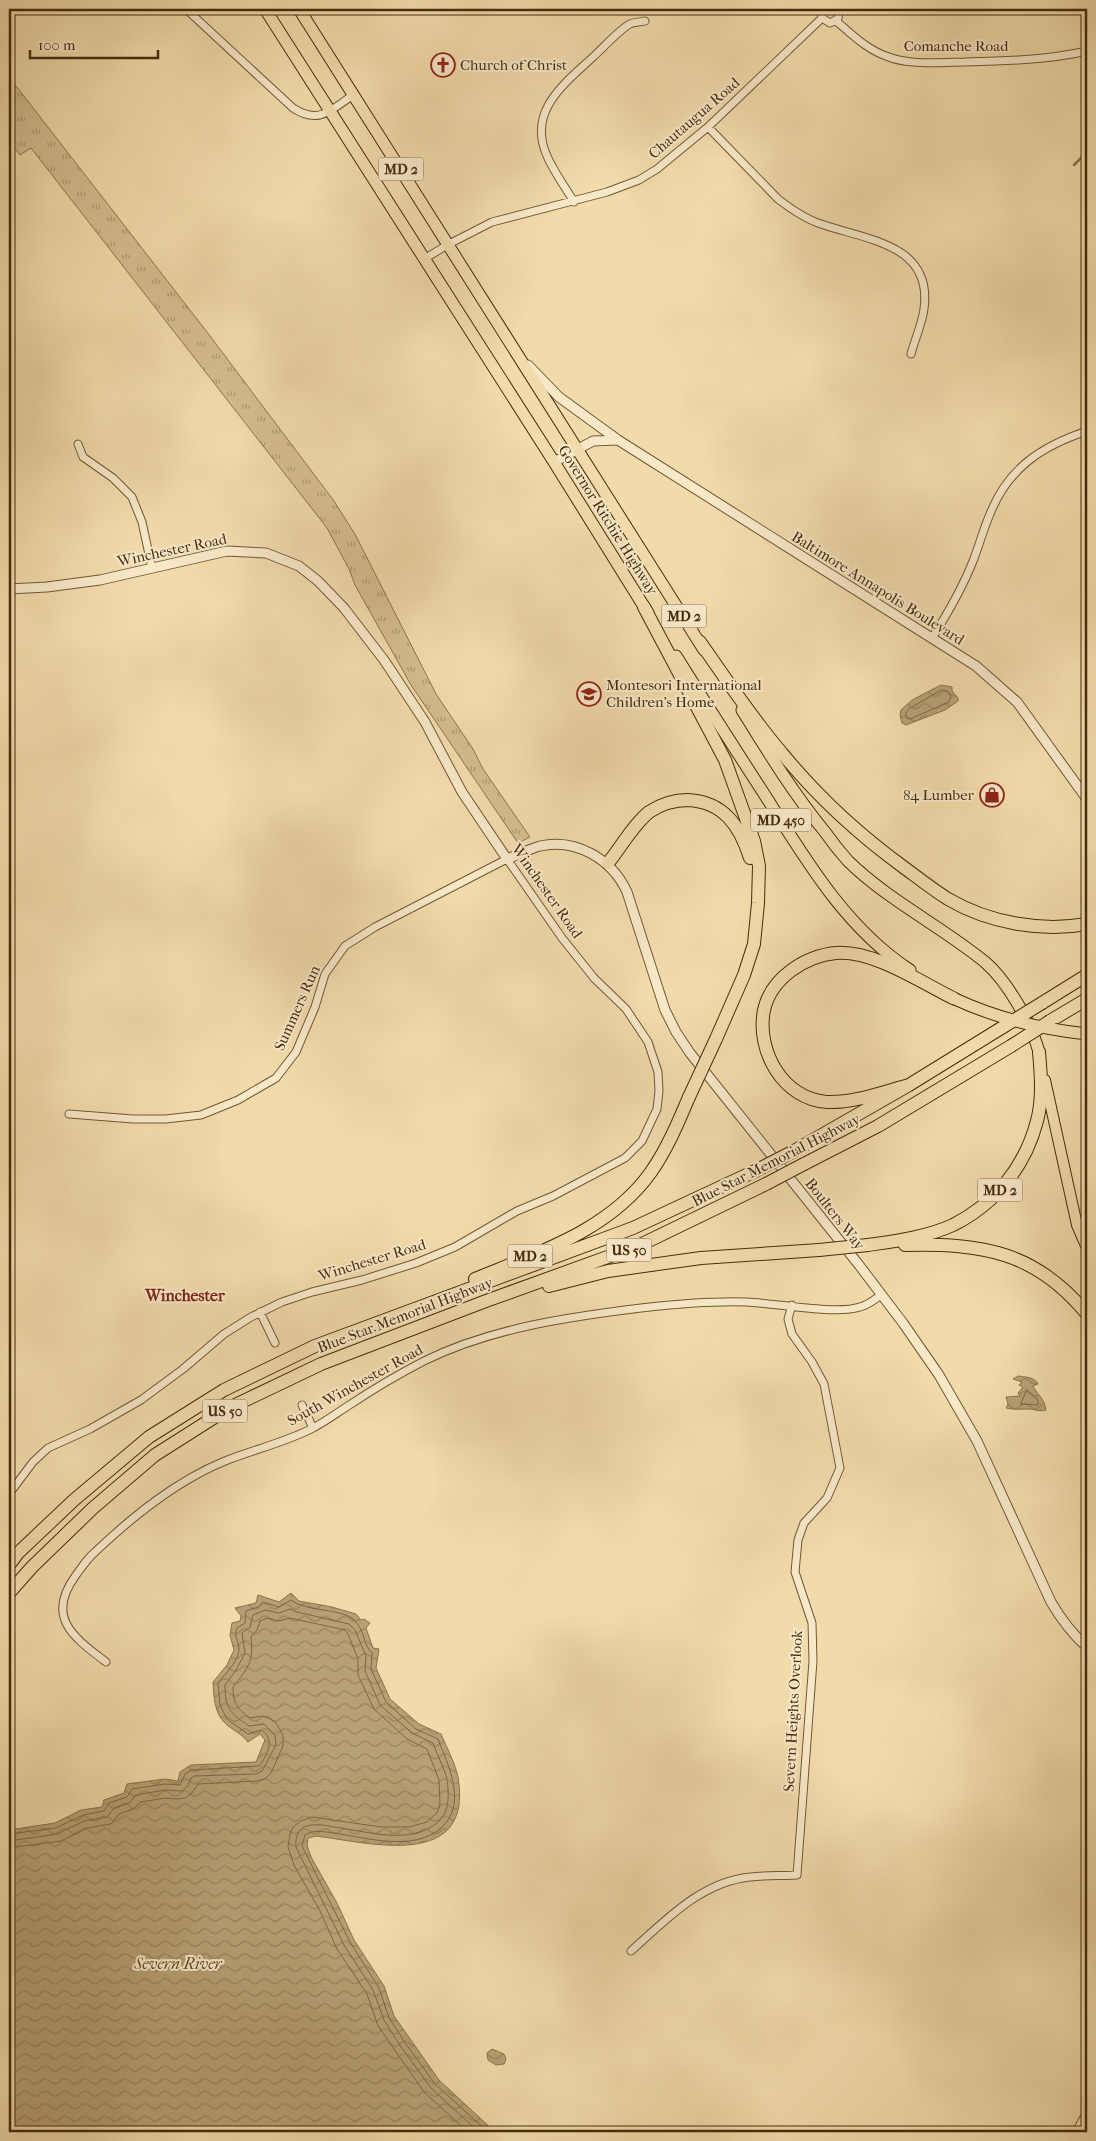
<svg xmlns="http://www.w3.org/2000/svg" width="1096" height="2141" font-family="'IM FELL French Canon',serif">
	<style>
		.grass { fill: url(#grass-tufts); stroke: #8d744e }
		.water { fill: url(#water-waves); stroke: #89724b }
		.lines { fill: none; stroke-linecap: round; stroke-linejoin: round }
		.shore { stroke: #7e6641; stroke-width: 1 }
		.stream { stroke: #89724b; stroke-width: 2.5 }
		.minor-casing { stroke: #705834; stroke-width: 9 }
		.tertiary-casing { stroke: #705834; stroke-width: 11 }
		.primary-casing { stroke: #452c0d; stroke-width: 12 }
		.trunk-casing { stroke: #452c0d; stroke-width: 13 }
		.motorway-casing { stroke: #452c0d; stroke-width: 14 }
		.minor { stroke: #f7e8c8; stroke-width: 7 }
		.tertiary { stroke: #f7e8c8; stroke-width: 9 }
		.primary { stroke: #f2dbab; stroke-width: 10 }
		.trunk { stroke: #f2dbab; stroke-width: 11 }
		.motorway { stroke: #f2dbab; stroke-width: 12 }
		.trunk-bridge-casing { stroke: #452c0d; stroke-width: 13; stroke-linecap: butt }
		.motorway-bridge-casing { stroke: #452c0d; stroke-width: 14; stroke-linecap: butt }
		.trunk-bridge { stroke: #f2dbab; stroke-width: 11 }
		.motorway-bridge { stroke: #f2dbab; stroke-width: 12 }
		.labels { text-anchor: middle; stroke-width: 4; stroke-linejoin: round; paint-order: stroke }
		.shield { fill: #f7e8c8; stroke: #7a6445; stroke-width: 1 }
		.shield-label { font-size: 14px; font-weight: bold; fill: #452c0d }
		.street-label { font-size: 15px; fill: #452c0d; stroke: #f7e8c8 }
		.poi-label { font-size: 15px; fill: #452c0d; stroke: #f7e8c8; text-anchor: start }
		.neighbourhood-label { font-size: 16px; font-weight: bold; fill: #7a1f14; stroke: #f7e8c8 }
		.water-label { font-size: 16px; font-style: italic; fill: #624927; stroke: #f7e8c8 }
	</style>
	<defs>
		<pattern id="grass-tufts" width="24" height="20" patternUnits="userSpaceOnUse" patternTransform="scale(1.25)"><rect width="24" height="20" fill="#d5bd90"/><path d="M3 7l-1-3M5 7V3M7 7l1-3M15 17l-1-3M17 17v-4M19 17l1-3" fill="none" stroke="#af9a74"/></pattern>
		<pattern id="water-waves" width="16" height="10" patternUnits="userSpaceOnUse" patternTransform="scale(1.25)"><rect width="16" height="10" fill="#b7a075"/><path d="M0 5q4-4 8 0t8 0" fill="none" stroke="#97835e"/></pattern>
	</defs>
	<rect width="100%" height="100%" fill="#f2dbab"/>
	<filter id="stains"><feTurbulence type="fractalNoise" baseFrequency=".004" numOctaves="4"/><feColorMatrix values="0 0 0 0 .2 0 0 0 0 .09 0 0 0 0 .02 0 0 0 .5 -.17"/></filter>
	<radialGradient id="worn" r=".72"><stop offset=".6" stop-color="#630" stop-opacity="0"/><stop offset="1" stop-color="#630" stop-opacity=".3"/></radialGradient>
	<path class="grass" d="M9,77L207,332L334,501L356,536L436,694L473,749L483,769L530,837L518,843L411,685L355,585L349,569L327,528L31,148L20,155L9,140Z"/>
	<path class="water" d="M941,685L952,687V691L958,698V701L945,710L911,723L906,725L902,723L900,715L901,710L912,700Z
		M1018,1376C1025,1377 1035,1377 1038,1384L1033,1386C1038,1396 1044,1397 1046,1410C1039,1412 1035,1409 1028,1409C1021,1409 1014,1410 1006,1408L1008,1404L1006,1397L1020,1396L1018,1393L1023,1387L1019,1385L1022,1382L1013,1379Z
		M291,1593L299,1601L332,1607L356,1614L361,1620L364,1619L370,1623L366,1628L373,1648L379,1649L376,1668L390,1699L419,1724L441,1734C447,1748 455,1763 458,1777C474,1871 370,1843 316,1836L308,1838L307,1845L311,1857L337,1903L354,1940L384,1986L394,2016L439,2080L495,2132H9V1830L55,1823L81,1810L102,1807L104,1800L124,1793L127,1784L165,1779L178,1781L180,1772L191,1765L256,1762L265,1740L260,1734L248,1742C242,1734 234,1731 226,1724C214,1714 214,1696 213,1682L227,1665L234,1650L230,1635L232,1623L240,1621L241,1616L235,1608L256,1603L258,1595L279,1602Z
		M492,2049L504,2054L506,2059L504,2064L496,2065L488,2060L487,2053Z"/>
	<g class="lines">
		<path class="shore" d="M942,690L947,691L951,697L949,702L910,719L906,718V713L909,709Z
			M1027,1390L1038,1400V1405L1021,1404Z
			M9,1834L56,1828L83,1815L104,1811L109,1803L127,1797L132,1789L165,1784L180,1785L185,1774L192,1770L259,1766C267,1756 276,1738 261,1730L248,1734L227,1719L220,1705L218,1683C225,1674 240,1660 239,1648C238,1640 234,1636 237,1628L245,1623L246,1611L258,1607L263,1602L279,1607L291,1600C306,1612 342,1608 354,1620C365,1630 363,1645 372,1653L371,1669L386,1702L416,1729L438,1739C448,1765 468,1804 441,1828C413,1852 368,1838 334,1833C324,1832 314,1829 305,1835L302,1846L350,1942L379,1988L389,2018L406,2044L435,2084L488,2132
			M9,1841L57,1834L84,1821L107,1817L114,1808L129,1803L136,1795L165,1790L182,1791L188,1786L191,1778L194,1776L256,1774L262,1771L276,1745L275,1735L264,1724L249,1726C230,1713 225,1709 225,1685L236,1670L245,1653L242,1633L250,1627L253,1615L265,1610L279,1613L290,1609L297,1612L349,1624L355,1630L366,1656L365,1671L380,1705L412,1733L433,1743C437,1755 444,1767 447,1779C449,1794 450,1812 438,1822C411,1846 366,1831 334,1827C324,1825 314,1823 304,1827C297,1831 295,1840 296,1847L344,1945L373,1990L384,2020L401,2047L431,2088L479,2132
			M9,1848L61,1841L87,1828L111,1824L119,1814L133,1809L141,1802L165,1798L177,1799L185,1798L192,1793L198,1784L257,1781L265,1779L271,1773L283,1746V1735L276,1723L269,1718L262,1716L250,1718C237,1709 233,1703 233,1687C248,1668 254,1662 251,1637L257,1630L260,1621L267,1618L279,1621L290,1618L345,1630L348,1634L358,1659V1675L374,1709L407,1739L427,1749L439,1780L440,1804L437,1813L427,1822L409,1827H381L312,1817L301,1821L293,1827L290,1834L288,1847L294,1865L320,1911L337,1949L367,1994L378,2026L424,2092L468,2132"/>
		<path class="stream" d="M1074,165L1087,152"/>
		<g class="minor-casing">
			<path id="minor" d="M186,9L293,108C319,125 331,110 353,95
				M822,9V18L830,23L838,19L839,9
				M836,21C852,34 866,49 886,56C910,66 939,62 965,62C1006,61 1047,60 1087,51
				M708,127L778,199C791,209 805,219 821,224C867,240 933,244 924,309C922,324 915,339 911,354
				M574,202C565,187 554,172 547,156C527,111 564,84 593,57C602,49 620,29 630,24C634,22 641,22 645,21
				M424,259L449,244L492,222L607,192L639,180L657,169L708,127L822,18
				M78,444L83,457L113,478L132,497L142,522L152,568
				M932,638C948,613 962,589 973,561C979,546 983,530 990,514C1008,468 1042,446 1087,431
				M260,1312L275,1343
				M302,1405L313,1428
				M9,1494L33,1462L48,1448L90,1429L141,1400L183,1369L224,1334L251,1317L282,1302L312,1292L362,1280L416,1263L455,1247L517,1211L553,1196L625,1158L642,1141L657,1109L659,1091L658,1072L648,1042L626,1009L594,978L562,938L507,859L375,927L345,946L325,974L315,1007L296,1052L276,1078L238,1100L201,1115L166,1119H133L69,1114
				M106,1662C73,1637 45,1617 76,1575C82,1567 87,1559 95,1552C133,1516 176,1481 225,1461C253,1450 282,1443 309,1430C324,1423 338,1412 351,1404C375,1388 399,1374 424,1361C491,1328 568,1317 641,1308C676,1304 711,1301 746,1302C775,1303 835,1315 860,1307C868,1305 874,1300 881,1295
				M631,1951C666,1920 701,1882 750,1877C766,1875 782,1876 797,1875L813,1661L812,1623L795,1572L798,1540L804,1523L827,1498L840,1468L824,1384L812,1362L792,1334L788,1319L792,1305
				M1076,2132L1087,2112"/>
		</g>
		<g class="tertiary-casing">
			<path id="tertiary" d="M528,365L559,397L618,440L976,666L1017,702L1087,799
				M554,462L593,441L618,440
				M9,589L47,587L100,580L227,551L266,553L299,566L318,581L344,608L384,660L425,722L462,792L507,859C518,855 529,849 540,846C576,838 612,859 627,892L665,1010L676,1032L690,1053L859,1265L903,1323L939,1375L977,1441L1051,1602C1061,1619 1072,1634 1087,1647"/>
		</g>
		<g class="primary-casing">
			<path id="primary" d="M1045,1080L1077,1225L1087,1248"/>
		</g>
		<g class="trunk-casing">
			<path id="trunk" d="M265,9L554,462L648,613
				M299,9L704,650
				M676,656C706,704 737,752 768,800C807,862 847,929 910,970
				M742,710C768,752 793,793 825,832C832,842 840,852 848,861C889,901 941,926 985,962C1008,982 1031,1023 1039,1052"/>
		</g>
		<g class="motorway-casing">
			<path id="motorway" d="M644,607L725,760L754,841L759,866L758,903L754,944L744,975L716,1039
				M700,642C726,679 751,717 781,752C816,795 857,833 902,866C917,877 932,889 948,899C989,923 1041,932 1087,924
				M608,863C621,847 633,825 649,812C661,804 674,800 688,800C724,802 740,826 750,858
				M1042,1003L1087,975
				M1050,1021L1087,999
				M909,1085C883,1092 854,1103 827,1102C783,1099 756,1051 764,1010C771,978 805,956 836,953C874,950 922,983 955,999
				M794,1151L909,1085L1003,1027
				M804,1164L878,1126L1011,1046
				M868,1245C896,1241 927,1237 953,1225C995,1204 1025,1167 1037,1121C1043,1099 1041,1074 1039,1052
				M905,1245C983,1243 1036,1252 1087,1314
				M475,1279C538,1253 610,1230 651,1172C667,1149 678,1123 689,1097
				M549,1286L608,1271L701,1258L819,1250
				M9,1565L18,1553L74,1500L149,1437L224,1390L315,1346L633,1228L755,1171
				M9,1593L32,1567L93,1508L155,1455L229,1408L321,1364L486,1301L638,1246L766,1184"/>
		</g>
		<use href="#minor" class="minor"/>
		<use href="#tertiary" class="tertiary"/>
		<use href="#primary" class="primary"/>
		<use href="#trunk" class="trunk"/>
		<use href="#motorway" class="motorway"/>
		<g class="trunk-bridge-casing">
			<path id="trunk-bridge" d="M955,999C998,1019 1041,1029 1087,1034"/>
		</g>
		<g class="motorway-bridge-casing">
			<path id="motorway-bridge" d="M1003,1027L1042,1003
				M1011,1046L1050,1021
				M689,1097L716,1039
				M755,1171L794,1151
				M766,1184L804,1164
				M819,1250L868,1245"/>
		</g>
		<use href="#trunk-bridge" class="trunk-bridge"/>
		<use href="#motorway-bridge" class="motorway-bridge"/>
	</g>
	<defs>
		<g id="church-ring" transform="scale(1.25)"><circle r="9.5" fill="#f7e8c8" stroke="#8f2418" stroke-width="1.5"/><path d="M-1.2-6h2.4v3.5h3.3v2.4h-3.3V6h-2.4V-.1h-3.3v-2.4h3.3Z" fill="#8f2418"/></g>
		<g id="school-ring" transform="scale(1.25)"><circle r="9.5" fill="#f7e8c8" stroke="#8f2418" stroke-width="1.5"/><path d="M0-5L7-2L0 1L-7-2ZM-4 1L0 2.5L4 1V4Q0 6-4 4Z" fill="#8f2418"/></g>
		<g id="shop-ring" transform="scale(1.25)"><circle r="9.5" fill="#f7e8c8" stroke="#8f2418" stroke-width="1.5"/><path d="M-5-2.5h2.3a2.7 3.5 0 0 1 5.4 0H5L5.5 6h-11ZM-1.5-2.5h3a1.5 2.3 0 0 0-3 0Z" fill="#8f2418"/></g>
	</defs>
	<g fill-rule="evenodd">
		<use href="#church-ring" x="443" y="65"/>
		<use href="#school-ring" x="589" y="694"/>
		<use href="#shop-ring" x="992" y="795"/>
	</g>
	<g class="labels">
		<g class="shield">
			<rect x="378.5" y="157.5" width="45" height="23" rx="4"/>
			<rect x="661.5" y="604.5" width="45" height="23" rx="4"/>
			<rect x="751" y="808.5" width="60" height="23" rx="4"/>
			<rect x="977.5" y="1178.5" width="45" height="23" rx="4"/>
			<rect x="606.5" y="1238.5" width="45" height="23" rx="4"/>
			<rect x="507.5" y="1244.5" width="45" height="23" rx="4"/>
			<rect x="202.5" y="1399.5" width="45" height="23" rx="4"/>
		</g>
		<g class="shield-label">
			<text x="401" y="174">MD 2</text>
			<text x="684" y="621">MD 2</text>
			<text x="781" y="825">MD 450</text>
			<text x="1000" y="1195">MD 2</text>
			<text x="629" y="1255">US 50</text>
			<text x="530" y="1261">MD 2</text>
			<text x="225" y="1416">US 50</text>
		</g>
		<g class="street-label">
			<text x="956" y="51">Comanche Road</text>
			<text transform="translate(694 118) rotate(-41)" y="5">Chautaugua Road</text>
			<text transform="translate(608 520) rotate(58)" y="5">Governor Ritchie Highway</text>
			<text transform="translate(172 550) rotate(-12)" y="5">Winchester Road</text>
			<text transform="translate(878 588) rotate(32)" y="5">Baltimore Annapolis Boulevard</text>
			<text transform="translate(547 891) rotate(55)" y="5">Winchester Road</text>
			<text transform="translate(297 1008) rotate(-66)" y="5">Summers Run</text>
			<text transform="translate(776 1160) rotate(-27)" y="5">Blue Star Memorial Highway</text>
			<text transform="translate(835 1214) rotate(52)" y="5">Boulters Way</text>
			<text transform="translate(372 1260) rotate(-17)" y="5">Winchester Road</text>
			<text transform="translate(405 1315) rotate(-21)" y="5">Blue Star Memorial Highway</text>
			<text transform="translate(355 1385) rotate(-29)" y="5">South Winchester Road</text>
			<text transform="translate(793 1711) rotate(-87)" y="5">Severn Heights Overlook</text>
		</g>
		<g class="poi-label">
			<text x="460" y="70">Church of Christ</text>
			<text x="606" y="690">Montesori International<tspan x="606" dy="17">Children's Home</tspan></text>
			<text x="974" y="800" text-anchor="end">84 Lumber</text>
		</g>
		<g class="neighbourhood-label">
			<text x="185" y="1301">Winchester</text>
		</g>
		<g class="water-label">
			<text x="178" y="1969">Severn River</text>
		</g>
	</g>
	<rect width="1096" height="2141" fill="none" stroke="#f2dbab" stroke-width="30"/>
	<rect x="10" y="10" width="1076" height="2121" fill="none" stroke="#452c0d" stroke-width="2.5"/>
	<rect x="15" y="15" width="1066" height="2111" fill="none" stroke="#452c0d"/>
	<path d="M30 50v8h128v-8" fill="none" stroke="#452c0d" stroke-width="2.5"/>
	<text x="38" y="50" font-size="15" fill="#452c0d" stroke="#f7e8c8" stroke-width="4" paint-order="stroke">100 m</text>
	<rect width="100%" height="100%" filter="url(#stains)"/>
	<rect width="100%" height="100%" fill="url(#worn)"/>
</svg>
